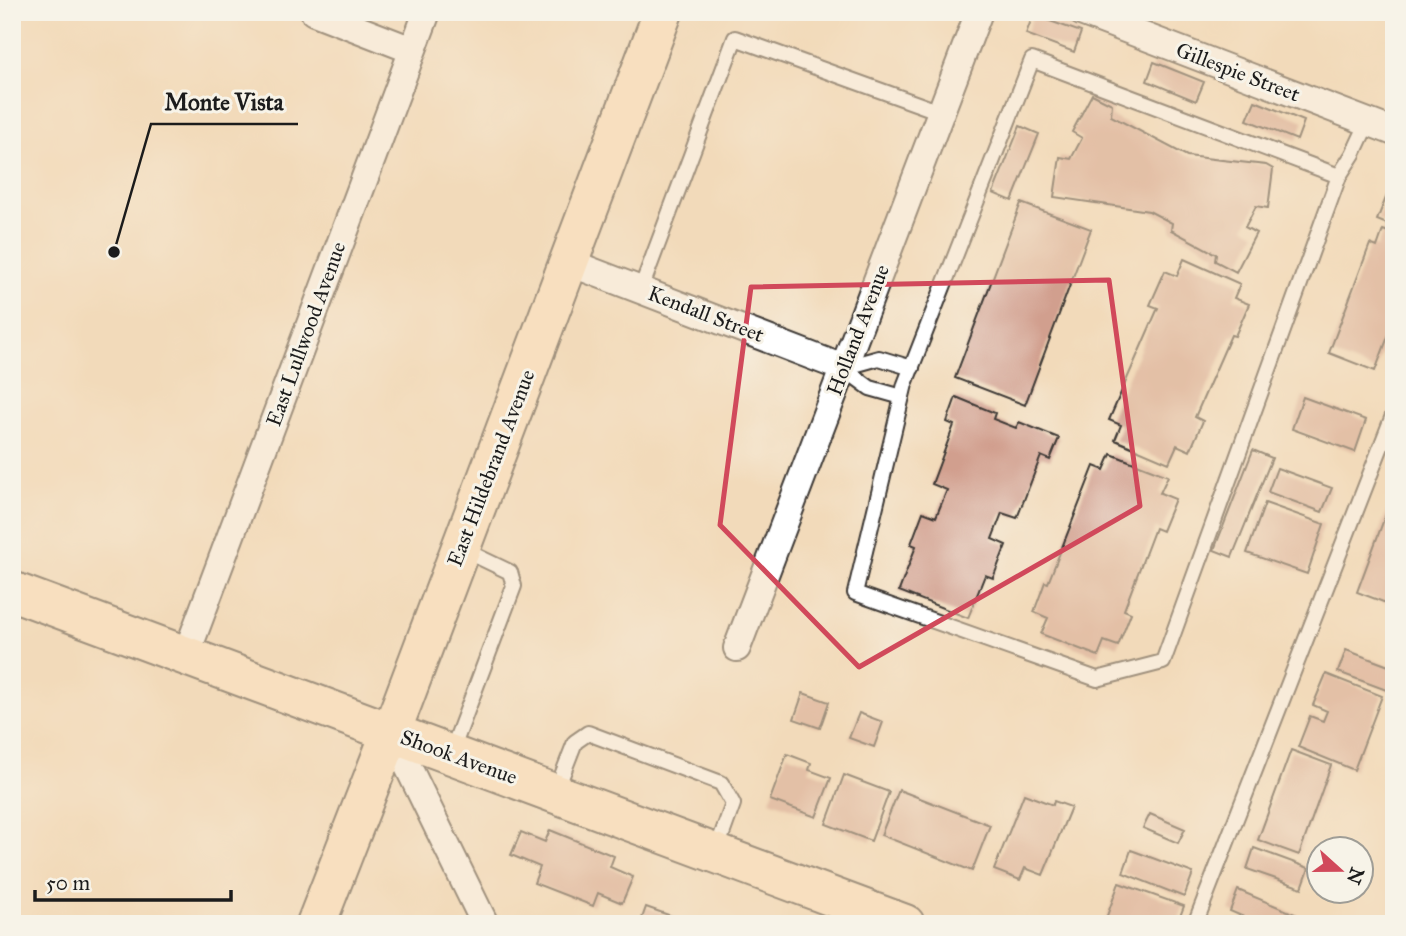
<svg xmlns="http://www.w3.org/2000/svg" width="1406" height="936" font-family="'IM FELL Great Primer',serif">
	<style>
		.building { fill: #d19f8e }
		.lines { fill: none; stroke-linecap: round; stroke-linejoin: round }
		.lane-casing { stroke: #3c3834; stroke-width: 18 }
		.street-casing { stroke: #3c3834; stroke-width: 30 }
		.secondary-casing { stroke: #3c3834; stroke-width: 42 }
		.lane { stroke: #fff; stroke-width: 14 }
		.street { stroke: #fff; stroke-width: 26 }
		.secondary { stroke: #fee5c5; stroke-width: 38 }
		.marked { fill: none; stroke: #d1495b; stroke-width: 5; stroke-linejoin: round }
		.labels { text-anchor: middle; stroke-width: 6; stroke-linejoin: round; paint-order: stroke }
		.street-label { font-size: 21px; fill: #1c1c1c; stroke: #f7f3e8 }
		.leader { fill: none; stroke: #1c1c1c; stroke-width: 2.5 }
		.callout-dot { fill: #1c1c1c; stroke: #f7f3e8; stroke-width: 2.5 }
		.callout-label { font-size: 23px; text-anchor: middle; font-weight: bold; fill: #1c1c1c; stroke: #f7f3e8; stroke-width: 6; stroke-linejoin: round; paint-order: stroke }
	</style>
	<rect width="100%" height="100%" fill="#f7f3e8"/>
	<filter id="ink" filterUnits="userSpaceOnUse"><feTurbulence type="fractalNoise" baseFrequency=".0143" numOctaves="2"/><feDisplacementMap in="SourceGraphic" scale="14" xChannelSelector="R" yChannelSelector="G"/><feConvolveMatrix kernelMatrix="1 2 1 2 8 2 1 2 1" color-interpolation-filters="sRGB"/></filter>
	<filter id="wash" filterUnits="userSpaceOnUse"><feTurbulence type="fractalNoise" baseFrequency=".00686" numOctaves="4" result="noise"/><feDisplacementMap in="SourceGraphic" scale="28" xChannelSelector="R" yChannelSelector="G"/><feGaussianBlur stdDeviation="1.57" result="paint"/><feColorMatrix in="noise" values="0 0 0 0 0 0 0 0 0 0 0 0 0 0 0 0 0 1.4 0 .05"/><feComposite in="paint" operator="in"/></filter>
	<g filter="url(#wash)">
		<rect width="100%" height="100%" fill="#f2daba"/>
		<g id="blocks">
			<path class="building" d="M1033,15L1081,32L1074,52L1026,34Z
				M1154,62L1204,82L1196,101L1147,81Z
				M1092,94L1112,104L1111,116L1187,156L1266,165L1273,169L1268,208L1256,206L1245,227L1256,233L1236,272L1215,261L1216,254L1171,230L1172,223L1149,211L1054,197L1060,157L1071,159L1082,138L1072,132Z
				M1255,101L1304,121L1297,140L1247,120Z
				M1020,126L1039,134L1012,201L993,193Z
				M1394,178V227L1377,220Z
				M1021,203L1091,229L1025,405L955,378Z
				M1383,230L1394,234V335L1389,334L1375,371L1329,353L1370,244L1377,247Z
				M1184,259L1240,284L1234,298L1249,304L1235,336L1231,335L1195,417L1203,421L1190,451L1177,445L1169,463L1115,440L1121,425L1109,420L1158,308L1150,305L1165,271L1177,276Z
				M956,397L995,413L993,419L1016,428L1019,422L1059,438L1050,460L1041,456L1017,518L1002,513L992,539L1006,545L993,578L985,575L968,618L899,591L916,546L911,544L923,512L936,517L947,490L932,484L954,425L947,422Z
				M1303,397L1366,420L1355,452L1292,429Z
				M1253,450L1272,458L1232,557L1214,550Z
				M1111,454L1168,476L1160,493L1175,499L1162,531L1155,528L1124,610L1131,613L1118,646L1104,641L1098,656L1041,634L1048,618L1034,612L1045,582L1048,583L1094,466L1104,470Z
				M1277,468L1332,488L1322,512L1268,492Z
				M1393,495H1394V606L1357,592Z
				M1265,503L1324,524L1307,574L1247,553Z
				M1346,650L1394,668V678L1389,691L1338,672Z
				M1326,674L1382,696L1354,770L1298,747L1310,716L1323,721L1327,711L1313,705Z
				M803,693L829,702L820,728L794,719Z
				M859,713L883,722L874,747L849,738Z
				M1291,750L1331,765L1299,855L1258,840Z
				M787,754L811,763L809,770L831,778L816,817L770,800Z
				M844,775L889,792L871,841L826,824Z
				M899,790L990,825L972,871L881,835Z
				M1024,794L1053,805L1054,801L1071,807L1043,875L1025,868L1020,880L994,870Z
				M1150,814L1185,829L1178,843L1143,828Z
				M550,830L614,856L610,867L633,877L622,903L598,893L593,906L534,883L540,867L511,855L521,832L545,842Z
				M1254,848L1309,868L1302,888L1247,869Z
				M1131,850L1193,873L1184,897L1123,873Z
				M1119,883L1184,906L1177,924H1104Z
				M1238,890L1302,917L1299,924H1260L1230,911Z
				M646,907L691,923V924H640Z"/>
		</g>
	</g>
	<g filter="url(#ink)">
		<use href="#blocks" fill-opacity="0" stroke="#3c3834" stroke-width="2"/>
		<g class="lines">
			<g class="lane-casing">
				<path id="lane" d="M1339,176L1032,60L905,384L855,593L1097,679L1163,662L1339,176L1353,154L1368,122
					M641,289L735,38L940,112
					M843,368L879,358L912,368
					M843,368L870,388L902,397
					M451,753L514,586L510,572L462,549
					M556,791L575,742L588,733L721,783L733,804L716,851
					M1195,924L1394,413"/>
			</g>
			<g class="street-casing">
				<path id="street" d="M314,12L412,50
					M1081,12L1394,132
					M568,262L843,368
					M737,648L979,12
					M186,655L427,12
					M391,732L485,924"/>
			</g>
			<g class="secondary-casing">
				<path id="secondary" d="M12,591L905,924
					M316,924L403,701L663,12"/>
			</g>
			<use href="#lane" class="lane"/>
			<use href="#street" class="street"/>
			<use href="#secondary" class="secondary"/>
		</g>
	</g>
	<path d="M0 0H1406V936H0ZM1109,280L1140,506L859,667L720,525L751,287Z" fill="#f2daba" fill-opacity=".55" fill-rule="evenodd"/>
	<path class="marked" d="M1109,280L1140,506L859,667L720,525L751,287Z"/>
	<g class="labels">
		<g class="street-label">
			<text transform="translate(1238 72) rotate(21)" y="7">Gillespie Street</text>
			<text transform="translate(706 314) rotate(21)" y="7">Kendall Street</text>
			<text transform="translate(858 330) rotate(-69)" y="7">Holland Avenue</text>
			<text transform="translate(306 334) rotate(-70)" y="7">East Lullwood Avenue</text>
			<text transform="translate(491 468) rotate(-69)" y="7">East Hildebrand Avenue</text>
			<text transform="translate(459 757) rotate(20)" y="7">Shook Avenue</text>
		</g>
	</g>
	<path class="leader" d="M114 252L151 124H298"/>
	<circle class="callout-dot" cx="114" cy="252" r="7"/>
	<g class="callout-label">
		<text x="224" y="110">Monte Vista</text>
	</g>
	<rect width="1406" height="936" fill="none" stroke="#f7f3e8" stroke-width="42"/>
	<g transform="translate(1340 870) rotate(111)"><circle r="33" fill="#f7f3e8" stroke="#9f9d96" stroke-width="2"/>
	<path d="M0-5L12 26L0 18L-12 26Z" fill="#d1495b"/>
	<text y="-10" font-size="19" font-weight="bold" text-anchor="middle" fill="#1c1c1c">N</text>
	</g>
	<path d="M35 890v10h196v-10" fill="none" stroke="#1c1c1c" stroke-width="3.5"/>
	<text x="46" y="890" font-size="21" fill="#1c1c1c" stroke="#f7f3e8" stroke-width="5" paint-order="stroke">50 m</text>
</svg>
